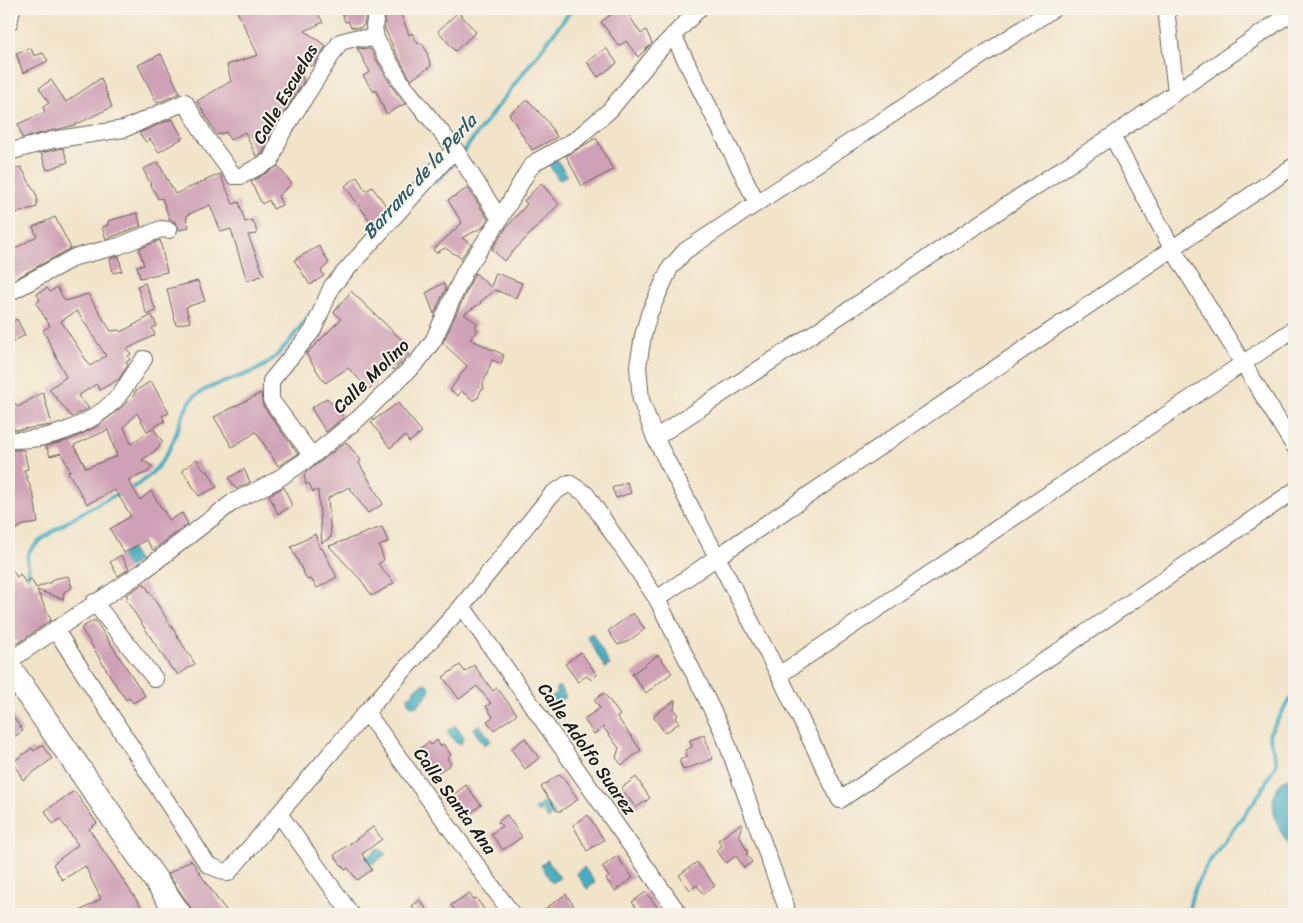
<svg xmlns="http://www.w3.org/2000/svg" width="1303" height="923" font-family="Sriracha,sans-serif">
	<style>
		.water { fill: #43aec2; stroke: #30656f }
		.lines { fill: none; stroke-linecap: round; stroke-linejoin: round }
		.stream { stroke: #43aec2; stroke-width: 4 }
		.building { fill: #cfa1b6; fill-rule: evenodd }
		.minor-casing { stroke: #676259; stroke-width: 18 }
		.highway-casing { stroke: #676259; stroke-width: 26 }
		.minor { stroke: #fff; stroke-width: 16 }
		.highway { stroke: #fff; stroke-width: 24 }
		.labels { text-anchor: middle; stroke-width: 4; stroke-linejoin: round; paint-order: stroke }
		.street-label { font-size: 18px; fill: #1c1c1c; stroke: #f7f3e8 }
		.water-label { font-size: 19px; font-style: italic; fill: #2e5e67; stroke: #f7f3e8 }
	</style>
	<rect width="100%" height="100%" fill="#f7f3e8"/>
	<filter id="ink" filterUnits="userSpaceOnUse"><feTurbulence type="fractalNoise" baseFrequency=".02" numOctaves="2"/><feDisplacementMap in="SourceGraphic" scale="10" xChannelSelector="R" yChannelSelector="G"/><feConvolveMatrix kernelMatrix="1 2 1 2 8 2 1 2 1" color-interpolation-filters="sRGB"/></filter>
	<filter id="wash" filterUnits="userSpaceOnUse"><feTurbulence type="fractalNoise" baseFrequency=".0096" numOctaves="4" result="noise"/><feDisplacementMap in="SourceGraphic" scale="20" xChannelSelector="R" yChannelSelector="G"/><feGaussianBlur stdDeviation="1.12" result="paint"/><feColorMatrix in="noise" values="0 0 0 0 0 0 0 0 0 0 0 0 0 0 0 0 0 1.4 0 .05"/><feComposite in="paint" operator="in"/></filter>
	<g filter="url(#wash)">
		<rect width="100%" height="100%" fill="#f2e4c9"/>
		<path class="water" d="M554,160H557L567,175L559,180L549,165Z
			M131,549L138,561L128,568L121,555Z
			M592,633L610,665L605,668L587,636Z
			M426,683L430,687L429,693L417,706H411L408,702V697L413,694L414,689Z
			M559,686L566,697L551,706L547,700L557,693L555,689Z
			M479,724L491,741L484,745L473,729Z
			M455,725L464,737L461,744L456,743L447,731Z
			M1294,775V851C1276,831 1258,788 1294,775Z
			M545,801L555,814L548,819L542,810L538,813L535,809Z
			M379,848L386,854L371,865L365,858Z
			M547,860L560,878L552,883L541,865Z
			M584,867L595,883L587,889L576,873Z"/>
		<g class="lines">
			<path class="stream" d="M463,152L572,9
				M436,182L457,160
				M130,489C155,475 169,456 178,428C182,418 185,406 193,398C207,384 244,378 262,367C282,355 296,332 310,314
				M28,576C31,569 25,561 28,554C36,537 103,500 121,493
				M1189,914C1189,876 1239,825 1260,793C1266,783 1271,773 1277,763L1269,734L1294,692"/>
		</g>
		<g id="blocks">
			<path class="building" d="M236,9H315L323,22L305,31L326,46L313,66L296,64L304,81L273,130L263,153L256,156L245,132L230,140L226,132L217,135L197,101L231,81L227,65L258,55Z
				M341,9H367L364,25L360,28L351,27L348,21L345,22Z
				M387,9H399L409,35L412,33L418,44L421,42L426,50L431,66L411,80L394,49L384,27Z
				M618,9H625L641,34L646,30L652,43L638,57L626,41L619,46L601,22Z
				M458,12L476,32L455,51L438,31Z
				M31,48L34,56L43,53L48,61L23,73L16,53Z
				M357,48L370,49L394,90L405,104L386,114L376,90L374,92L363,76L370,72Z
				M606,48L617,63L598,77L587,62Z
				M161,54L180,93L157,103L138,65Z
				M101,78L112,107L75,125L22,138L18,124L45,112L43,107L49,103L39,88L51,80L66,102Z
				M528,100L547,121L557,137L532,150L509,114Z
				M172,119L183,138L159,152L150,139L146,142L139,133Z
				M596,138L613,170L582,186L566,156Z
				M63,148L68,162L47,170L41,153Z
				M158,162L175,194L220,174L233,204L239,202L245,222L252,220L255,225L257,234L248,235L264,275L247,281L231,229L221,232L210,205L187,215L188,217L186,218L189,227L180,230L175,222L170,220L162,198L158,199L143,169Z
				M278,166L292,184L278,196L282,205L273,209L269,200L262,204L251,182Z
				M21,167L37,196V207L9,215V171Z
				M357,177L366,191L372,187L388,208L373,225L345,186Z
				M541,183L559,204L504,261L492,249L506,228L527,204L524,201Z
				M468,188L488,219L483,227L462,238L471,244L461,258L445,248L436,253L433,250L462,223L448,200Z
				M137,213L141,226L106,239L102,227L108,225V221Z
				M55,217L71,248L13,280L9,272V252L37,236L33,227Z
				M160,240L167,272L140,278L137,266L144,265L139,249Z
				M319,246L329,263L321,271L324,276L310,285L294,260Z
				M119,256L122,271L113,273L110,259Z
				M475,273L491,287L496,273L522,283L516,298L495,290L480,302L481,303L464,314L477,323L475,328L478,330L470,339L504,355L501,364L492,360L483,384L484,389L481,390L478,398L473,400L461,391L458,396L450,390L467,366L443,343Z
				M198,281L205,301L186,307L190,322L176,325L167,289Z
				M145,283L156,311L147,315L137,286Z
				M443,283L446,288L434,314L426,293Z
				M57,287L65,301L88,294L111,331L119,330L121,332L152,315L157,326L152,328L155,335L127,349L131,354L128,356L130,360L126,362L128,365L119,379L100,390L96,384L78,396L89,408L72,417L49,389L66,377L43,330L50,326L36,303L40,300L37,294L47,288L50,292ZM77,311L106,356L90,366L61,321Z
				M351,291L407,345L403,349L409,355L394,370L388,365L373,380L376,382L369,389L348,368L325,383L306,354L341,319L334,312Z
				M17,319L25,335L9,344V323Z
				M151,381L169,413L162,416L165,421L147,431L137,413L124,427L131,444L153,428L163,442L159,445L160,447L142,460L152,466L148,472L128,480L140,500L151,491L169,520L182,513L188,524L153,550L146,540L124,553L110,529L131,516L115,490L87,504L68,472L70,471L61,453L50,456L46,446L70,440L98,426L122,407L135,394L134,392ZM108,430L117,456L86,468L74,445Z
				M43,392L52,425L15,430L9,422V396L18,407Z
				M261,393L263,406L298,454L278,466L256,432L232,447L214,417Z
				M327,398L344,417L326,432L311,408Z
				M398,403L422,432L409,442L405,436L390,448L371,422Z
				M346,442L361,460L359,463L383,504L368,513L349,487L328,498L331,537L322,543L318,490L313,492L309,483L306,485L304,474Z
				M9,450H24L28,469L24,470L34,497L38,523L24,525L9,533V477L13,476L9,459Z
				M197,459L201,467L206,472L208,471L217,487L199,496L182,470Z
				M244,469L250,482L236,489L229,478Z
				M627,482L631,493L616,498L612,488Z
				M284,487L292,506L278,514L269,495Z
				M382,527L388,542L379,546L384,560L378,564L394,583L372,596L361,580L329,546Z
				M315,534L320,549L322,548L337,577L317,588L311,579L307,580L291,547Z
				M121,555L129,569L118,576L110,562Z
				M9,566L17,577L20,574L25,582L31,579L36,588L51,582L53,579L68,576L72,587L64,592L63,599L37,590L51,620L17,644L9,630Z
				M144,583L195,664L178,675L174,669L173,671L126,600L128,598L126,595Z
				M633,613L645,629L627,642L618,645L608,631Z
				M95,620L145,696L133,703L129,698L126,700L117,687L81,628Z
				M581,652L597,675L592,680L586,676L578,682L565,664Z
				M658,655L672,673L646,693L632,674Z
				M460,665L465,672L474,665L493,691L497,688L517,714L494,730L487,721L493,717L486,706L491,703L477,686L459,699L443,677Z
				M604,693L620,715L617,717L641,750L622,765L616,758L619,748L603,727L594,734L584,719L600,708L594,700Z
				M675,700L674,710L678,715L675,718L679,723L665,733L653,716Z
				M9,711L23,731L9,740Z
				M704,735L713,759L683,770L679,760L687,757L685,750L692,747L690,740Z
				M525,738L539,758L525,769L511,749Z
				M437,740L440,746L443,744L451,755L447,758L451,764L436,774L432,768L430,770L416,751L429,742L431,745Z
				M42,745L52,759L23,780L13,762L32,748L34,751Z
				M560,774L578,799L561,811H557L541,787Z
				M636,777L650,798L636,808L621,788Z
				M466,785L481,805L467,816L452,796Z
				M74,791L97,823L89,829L146,914H75L101,899L85,866L62,880L53,864L78,845L60,819L53,824L45,811Z
				M507,815L522,837L503,850L491,834L502,826L498,822Z
				M588,815L604,840L587,851L573,825Z
				M742,823L739,835L748,853L746,854L752,862L744,868L736,856L726,863L716,850L722,846L718,840Z
				M373,827L382,839L362,854L372,870L357,880L348,868L345,870L334,855Z
				M617,856L633,878L615,891L606,879L609,877L602,867Z
				M191,860L218,900L229,914H195L168,874Z
				M697,862L715,886L703,894L697,885L690,890L679,875Z
				M646,892L662,914H641L632,902Z
				M469,893L473,899L476,898L484,909L477,914H458L451,905Z
				M566,894L579,914H538Z
				M420,900L430,914H418L412,906Z"/>
		</g>
	</g>
	<g filter="url(#ink)">
		<use href="#blocks" fill-opacity="0" stroke="#676259" stroke-width="1"/>
		<g class="lines">
			<g class="minor-casing">
				<path id="minor" d="M377,9L374,26L376,39L403,85L455,149L500,219
					M1166,9L1176,92
					M9,23L12,9
					M1112,136L1172,248L1294,446
					M9,152L52,140L124,129L185,102L207,139L234,176H241L271,160L281,135L340,42L355,38L376,39
					M1294,166L717,557L779,675L1294,329
					M757,203L1053,9
					M9,293L75,257L119,246L161,229L169,230
					M655,438L1112,136L1294,11
					M9,440C47,441 88,427 115,400C126,388 134,372 144,359
					M312,456L271,400V381L313,330L332,286L455,149
					M657,599L717,557L655,438L641,400L638,366L643,336L649,314L670,268L685,251L757,203L673,35
					M94,602L155,679
					M462,606L679,914
					M55,629L208,865L228,873L366,712L462,606L552,494L569,483L586,494L657,599L723,732L786,906V914
					M9,661L142,572L233,502L275,481L312,456L358,419L418,361L433,341L465,271L500,219L529,169L537,161L575,140L610,110L659,50L699,9
					M779,675L840,800L1294,491
					M366,712L512,914
					M280,815L351,914"/>
			</g>
			<g class="highway-casing">
				<path id="highway" d="M9,667L179,914"/>
			</g>
			<use href="#minor" class="minor"/>
			<use href="#highway" class="highway"/>
		</g>
	</g>
	<g class="labels">
		<g class="street-label">
			<text transform="translate(285 94) rotate(-60)" y="6">Calle Escuelas</text>
			<text transform="translate(371 376) rotate(-44)" y="6">Calle Molino</text>
			<text transform="translate(587 749) rotate(55)" y="6">Calle Adolfo Suarez</text>
			<text transform="translate(455 801) rotate(54)" y="6">Calle Santa Ana</text>
		</g>
		<g class="water-label">
			<text transform="translate(419 176) rotate(-48)" y="7">Barranc de la Perla</text>
		</g>
	</g>
	<rect width="1303" height="923" fill="none" stroke="#f7f3e8" stroke-width="30"/>
</svg>
